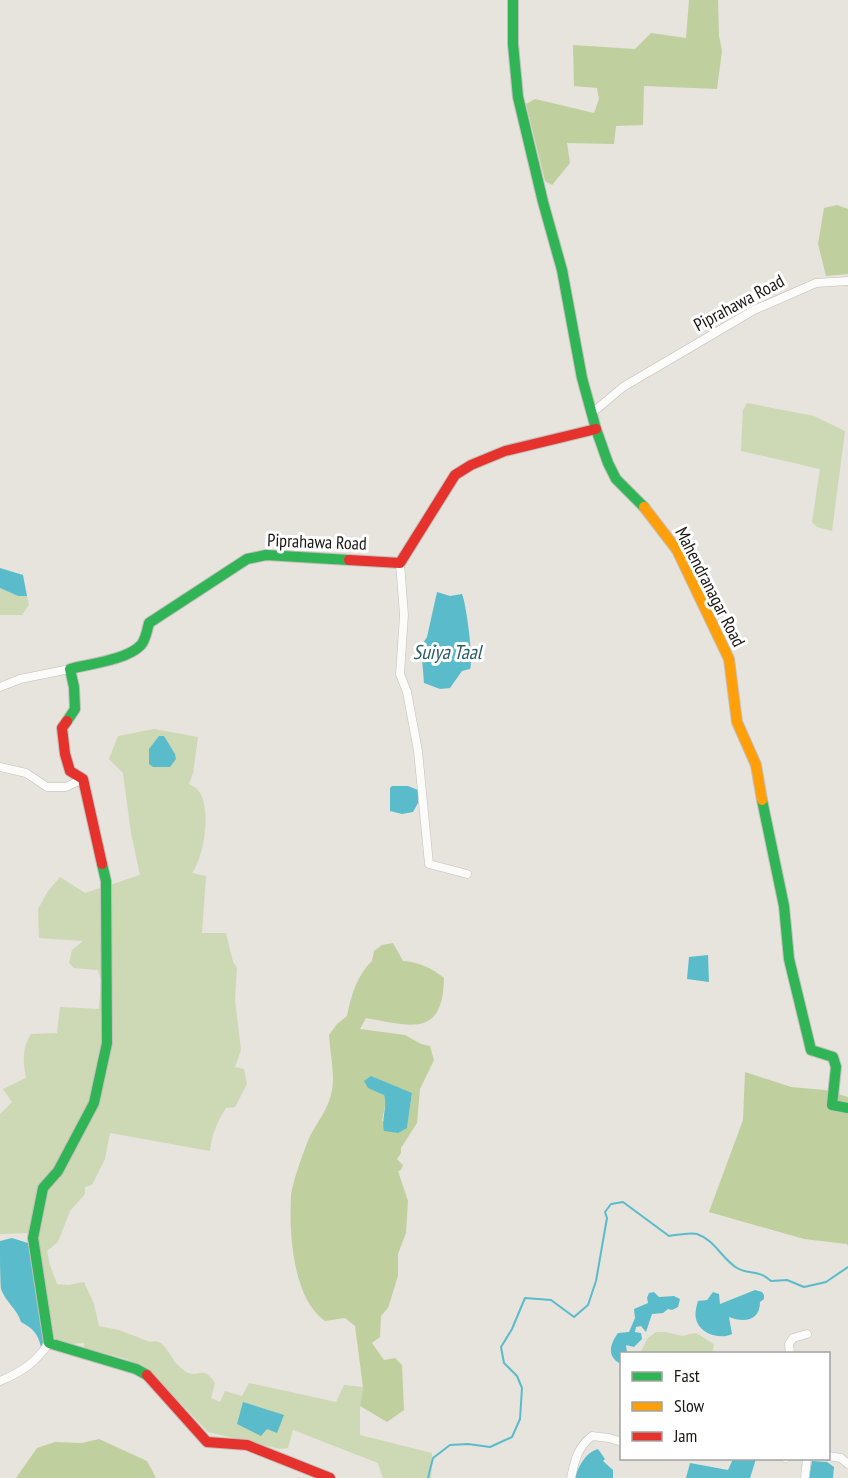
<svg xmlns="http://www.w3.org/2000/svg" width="848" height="1478" font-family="'PT Sans Narrow',sans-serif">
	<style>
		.green { fill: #cdd8b4 }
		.forest { fill: #c0cf9e; fill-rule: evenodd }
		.water { fill: #5abccb }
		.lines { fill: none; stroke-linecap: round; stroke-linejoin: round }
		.stream { stroke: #5abccb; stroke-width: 2 }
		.street-casing { stroke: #c2bfbb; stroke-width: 9 }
		.fast-casing { stroke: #c2bfbb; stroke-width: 12 }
		.slow-casing { stroke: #c2bfbb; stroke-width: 12 }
		.jam-casing { stroke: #c2bfbb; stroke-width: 12 }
		.street { stroke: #fbfbfa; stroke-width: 8 }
		.fast { stroke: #30b455; stroke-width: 10 }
		.slow { stroke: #ff9f0a; stroke-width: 10 }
		.jam { stroke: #e5322d; stroke-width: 10 }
		.labels { text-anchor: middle; stroke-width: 6; stroke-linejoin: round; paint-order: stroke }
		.street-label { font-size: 18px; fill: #1a1714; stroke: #fff }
		.water-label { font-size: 20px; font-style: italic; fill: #2a5e69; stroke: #fff }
	</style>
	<rect width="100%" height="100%" fill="#e7e3dd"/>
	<path class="green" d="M747,403L814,416L845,431L832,531L817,527L812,522L820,469L741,451L743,410Z
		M0,588L18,596H27L29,605L22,615H0Z
		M154,729L198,737L193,773L189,784C190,785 197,788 197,789C213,805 204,857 192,873L206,876L202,933H226L233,962L237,968L235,1000L241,1050L235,1067L244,1069L247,1084L235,1107L226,1108C217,1122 212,1134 210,1151L110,1133L105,1159L92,1185L85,1187V1194L70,1211L58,1242L47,1251L50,1265L57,1284L69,1285L84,1282L94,1304L99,1326L119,1330L150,1342C165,1337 169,1357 178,1365C182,1369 187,1374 194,1374C197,1374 201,1372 204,1373C209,1374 212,1379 215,1383L211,1398L220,1402L225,1391L242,1396L249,1383L336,1402L344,1385L363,1387L360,1406V1435L432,1453L431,1478H383L378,1463L293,1430L288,1448L280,1449L208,1432L149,1370L124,1358L84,1348V1343L69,1344L55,1340L47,1328L35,1248L27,1233L0,1234V1114L12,1102L3,1089L26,1078C23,1062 22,1048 31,1034L57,1033L60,1007L99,1009L101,980L98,970L74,968L69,963L72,950L83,941L39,938L38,909L48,891L60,877L85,893L140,875L131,833L123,773L109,759L118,736Z
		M656,1332H665L682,1336L696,1333L714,1344L712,1353H640L648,1338Z"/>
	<path class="forest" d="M689,0H718L719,36L722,51L717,89L644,86L643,125L616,126L614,144L567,143L570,163L552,185L545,181L526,104L535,99L594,113L599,99L597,88L574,86L573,45L635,49L651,33L686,38Z
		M837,205L848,209V274L826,276L818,244L824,208Z
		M393,943L403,961C419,962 432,968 444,978C443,1038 411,1026 366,1018L360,1029L405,1035L421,1044L430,1046L434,1060L420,1089L417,1123L401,1148V1153L397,1159L403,1165L401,1170L398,1171L408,1201L406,1233L398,1254V1276L388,1308L381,1316L380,1337L372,1343L384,1360L395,1358L402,1365L404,1410L387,1422L360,1406L363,1387L355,1326L345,1318L325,1321C293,1299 289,1234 291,1197C291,1186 305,1147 310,1136C318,1121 329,1108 332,1090C335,1076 330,1051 329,1035L337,1024L347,1016C351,996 357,975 372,961L374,951L382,945ZM412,1093L407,1128L382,1121L386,1101L384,1095Z
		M745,1072L791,1087L825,1090L848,1097V1246L847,1244L804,1239L709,1212L743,1120Z
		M99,1439L147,1461L156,1478H16L37,1448L55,1442L82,1443Z"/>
	<path class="water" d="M0,568L23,575L27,596H18L0,588Z
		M437,592L450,596L462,594C466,603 474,660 470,669L462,671L450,688L440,689L424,683L421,646L427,637Z
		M159,736H164L175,754L176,759L170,767H153L149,764V749Z
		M408,786L418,790V803L413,812L402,814L390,811V788L392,786Z
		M708,955L709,982L687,979L689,957Z
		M371,1076L412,1093L407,1128L398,1133L384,1131C381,1118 388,1106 384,1095L368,1088L364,1081Z
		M12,1238L31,1244L45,1338L41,1347C38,1333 32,1328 21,1322C17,1309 5,1301 1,1289C0,1278 0,1253 0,1241Z
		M755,1290L762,1292L764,1295V1299L760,1302C760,1321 744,1323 729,1317L732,1334C720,1340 702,1334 697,1322C694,1315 696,1308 698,1301L707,1300L713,1292L719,1294L720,1304Z
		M654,1292L659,1297L674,1296L680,1299L678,1307L672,1310L668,1309L663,1313L652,1314L646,1332L641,1326L636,1327L635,1332L641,1333L642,1339L634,1347L626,1345L627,1353L622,1354L621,1362L619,1363C606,1355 611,1343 618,1333L629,1332L635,1318L634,1309L648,1303L647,1298L649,1293Z
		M243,1402L284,1415L277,1433L267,1429L261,1436L237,1424Z
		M598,1449L605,1459L603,1461L613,1470V1478H575C578,1467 586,1452 598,1449Z
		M733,1459H756L750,1478H686L690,1463L728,1470Z
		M812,1461L827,1462L834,1467L833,1478H809Z"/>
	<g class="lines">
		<path class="stream" d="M428,1478L433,1458L450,1445L468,1444L490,1447L512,1437L520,1419L522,1388L517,1376L504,1363L501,1347L512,1329L525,1298L551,1300L574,1317L588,1305L596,1281L607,1218L605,1212L611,1204L623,1202L669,1236C677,1235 690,1232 697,1234C715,1240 722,1259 737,1268C749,1275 758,1269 771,1281L787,1280L804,1287L826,1282L848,1267"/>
		<g class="street-casing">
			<path id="street" d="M592,413L623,387L754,310L816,283L848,281
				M400,563L404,615L400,674L407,692L418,751L429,864L467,874
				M0,687L20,679L70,669
				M0,767L26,773L47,787H66L83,779
				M790,1354L789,1344L793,1338L807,1334
				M0,1381C22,1372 36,1362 49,1343
				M828,1456L841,1458L848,1464
				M785,1458H786
				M571,1478C575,1460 577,1448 592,1436L609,1438L622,1442
				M805,1478L807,1458"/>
		</g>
		<g class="fast-casing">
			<path id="fast" d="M513,0V44L518,97L543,202L562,270L582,378L596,429L608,463L616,479L644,507
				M67,721L75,709L74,687L70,669C89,664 127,660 141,645C146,639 147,630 149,623L247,559L266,555L349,560
				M762,800L784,906L789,959L811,1050L833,1057L836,1067L832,1105L848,1108
				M102,864L106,881L107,1043L94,1103L58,1171L43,1188L33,1238L49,1343L136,1369L147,1375"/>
		</g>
		<g class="slow-casing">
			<path id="slow" d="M644,507L677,550L729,659L737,722L756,765L762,800"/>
		</g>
		<g class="jam-casing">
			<path id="jam" d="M349,560L400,563L455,475L471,465L505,451L596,429
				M67,721L62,728L65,754L70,771L83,779L102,864
				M147,1375L207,1442L247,1445L330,1478"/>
		</g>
		<use href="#street" class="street"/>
		<use href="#fast" class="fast"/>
		<use href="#slow" class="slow"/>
		<use href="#jam" class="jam"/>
	</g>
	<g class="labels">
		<g class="street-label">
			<text transform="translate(739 303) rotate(-28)" y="6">Piprahawa Road</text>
			<text transform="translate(317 542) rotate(2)" y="6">Piprahawa Road</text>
			<text transform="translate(710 587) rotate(63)" y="6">Mahendranagar Road</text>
		</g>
		<g class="water-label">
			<text x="447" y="659">Suiya Taal</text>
		</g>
	</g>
	<rect x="620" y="1352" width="210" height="108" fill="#ffffff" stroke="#a3a2a1" stroke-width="1.5"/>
	<rect x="632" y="1372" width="30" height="9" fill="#30b455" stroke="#a3a2a1" stroke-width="1.5"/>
	<text x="674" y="1382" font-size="18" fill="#1a1714">Fast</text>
	<rect x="632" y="1402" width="30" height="9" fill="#ff9f0a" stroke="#a3a2a1" stroke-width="1.5"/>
	<text x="674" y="1412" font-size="18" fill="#1a1714">Slow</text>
	<rect x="632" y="1432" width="30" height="9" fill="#e5322d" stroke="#a3a2a1" stroke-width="1.5"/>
	<text x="674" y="1442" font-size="18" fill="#1a1714">Jam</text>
</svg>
